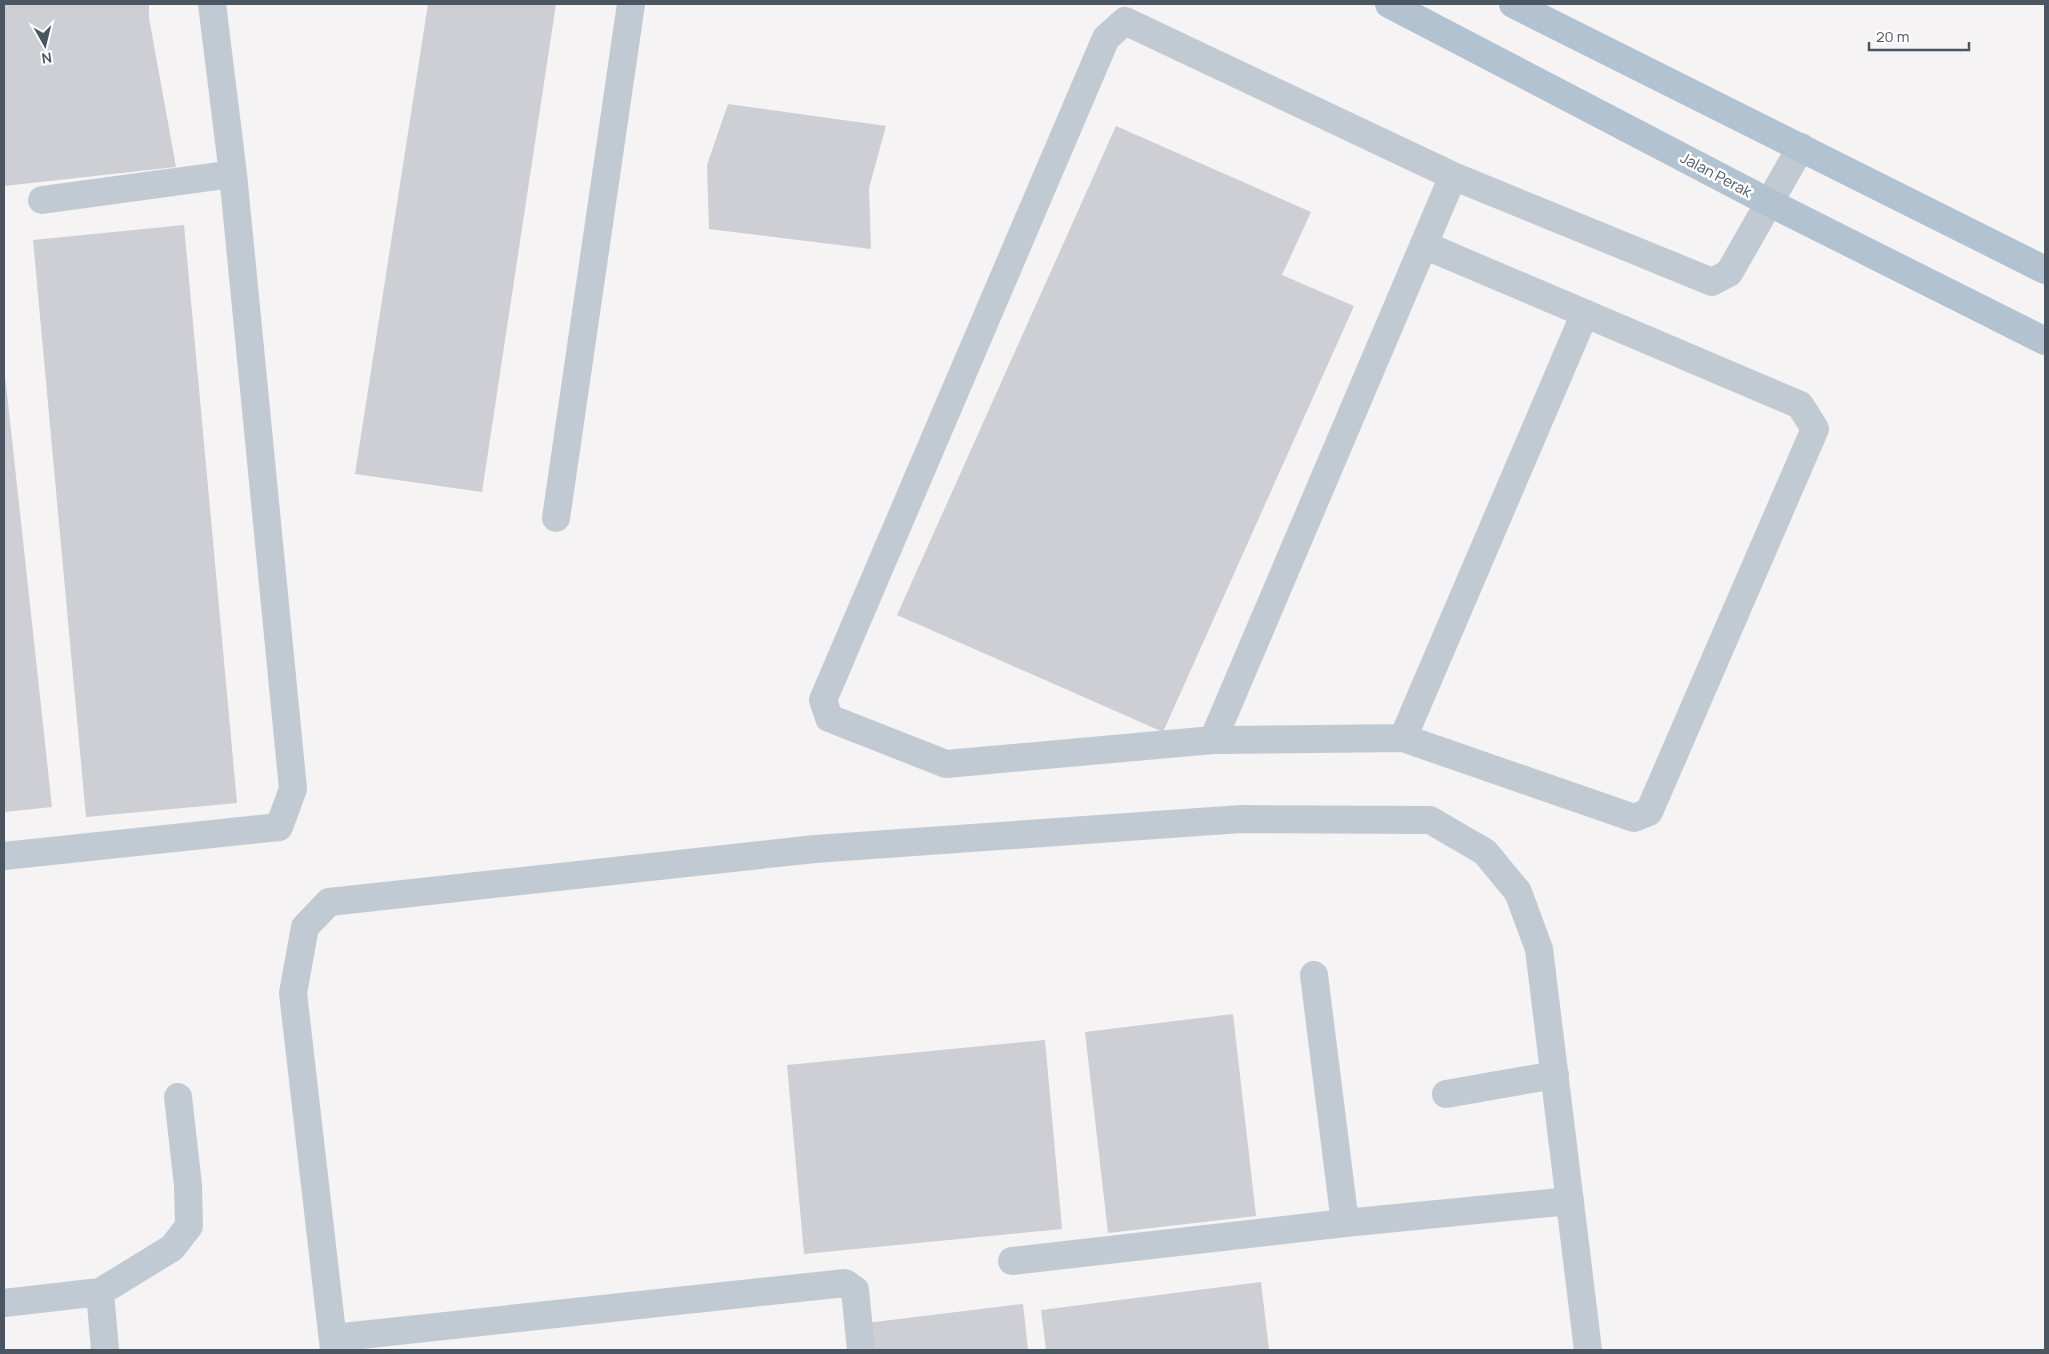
<svg xmlns="http://www.w3.org/2000/svg" width="2049" height="1354" font-family="Manrope,sans-serif">
	<style>
		.building { fill: #cdcfd5 }
		.lines { fill: none; stroke-linecap: round; stroke-linejoin: round }
		.minor { stroke: #c1cad2; stroke-width: 28 }
		.major { stroke: #b3c2d1; stroke-width: 28 }
		.labels { text-anchor: middle; stroke-width: 5; stroke-linejoin: round; paint-order: stroke }
		.street-label { font-size: 15px; fill: #4a5661; stroke: #fff }
	</style>
	<rect width="100%" height="100%" fill="#f5f3f3"/>
	<path class="building" d="M4,4H149V18L176,167L4,186Z
		M428,4H556L482,492L355,474Z
		M728,104L886,126L869,188L871,249L709,229L707,165Z
		M1116,126L1311,212L1282,275L1354,306L1163,732L897,615Z
		M184,225L237,803L86,817L33,240Z
		M4,366L52,807L4,812Z
		M1233,1014L1256,1216L1108,1233L1085,1032Z
		M1045,1040L1062,1229L804,1254L787,1065Z
		M1261,1282L1269,1350H1046L1041,1310Z
		M1023,1304L1028,1350H869L866,1323Z"/>
	<g class="lines">
		<path class="minor" d="M42,200L233,174
			M1424,245L1800,405L1815,429L1649,812L1634,818L1403,738L1213,740L1453,176L1712,282L1729,273L1801,147
			M556,518L631,4
			M1403,738L1585,313
			M1213,740L946,764L829,718L823,700L1106,38L1125,21L1453,176
			M4,856L279,827L293,789L233,174L212,4
			M1314,975L1345,1223L1570,1201
			M1446,1094L1555,1075
			M1012,1261L1345,1223
			M4,1303L100,1292
			M333,1338L845,1283L855,1290L861,1350
			M105,1350L100,1292L172,1248L189,1226L188,1185L178,1097
			M334,1350L293,993L305,927L329,902L815,849L1241,819L1430,820L1485,852L1518,892L1539,949L1588,1350"/>
		<path class="major" d="M1389,4L1770,203L2045,341
			M1513,4L2045,270"/>
	</g>
	<g class="labels">
		<g class="street-label">
			<text transform="translate(1716 175) rotate(28)" y="5">Jalan Perak</text>
		</g>
	</g>
	<rect width="2049" height="1354" fill="none" stroke="#4a5661" stroke-width="10"/>
	<g transform="translate(45 45) rotate(172)" stroke="#ffffff" stroke-width="4" paint-order="stroke">
	<path d="M0-4L9 19L0 12L-9 19Z" fill="#4a5661"/>
	<text y="-8" font-size="14" font-weight="bold" text-anchor="middle" fill="#4a5661">N</text>
	</g>
	<path d="M1869 42v8h100v-8" fill="none" stroke="#4a5661" stroke-width="2.5"/>
	<text x="1876" y="42" font-size="15" fill="#4a5661" stroke="#ffffff" stroke-width="4" paint-order="stroke">20 m</text>
</svg>
